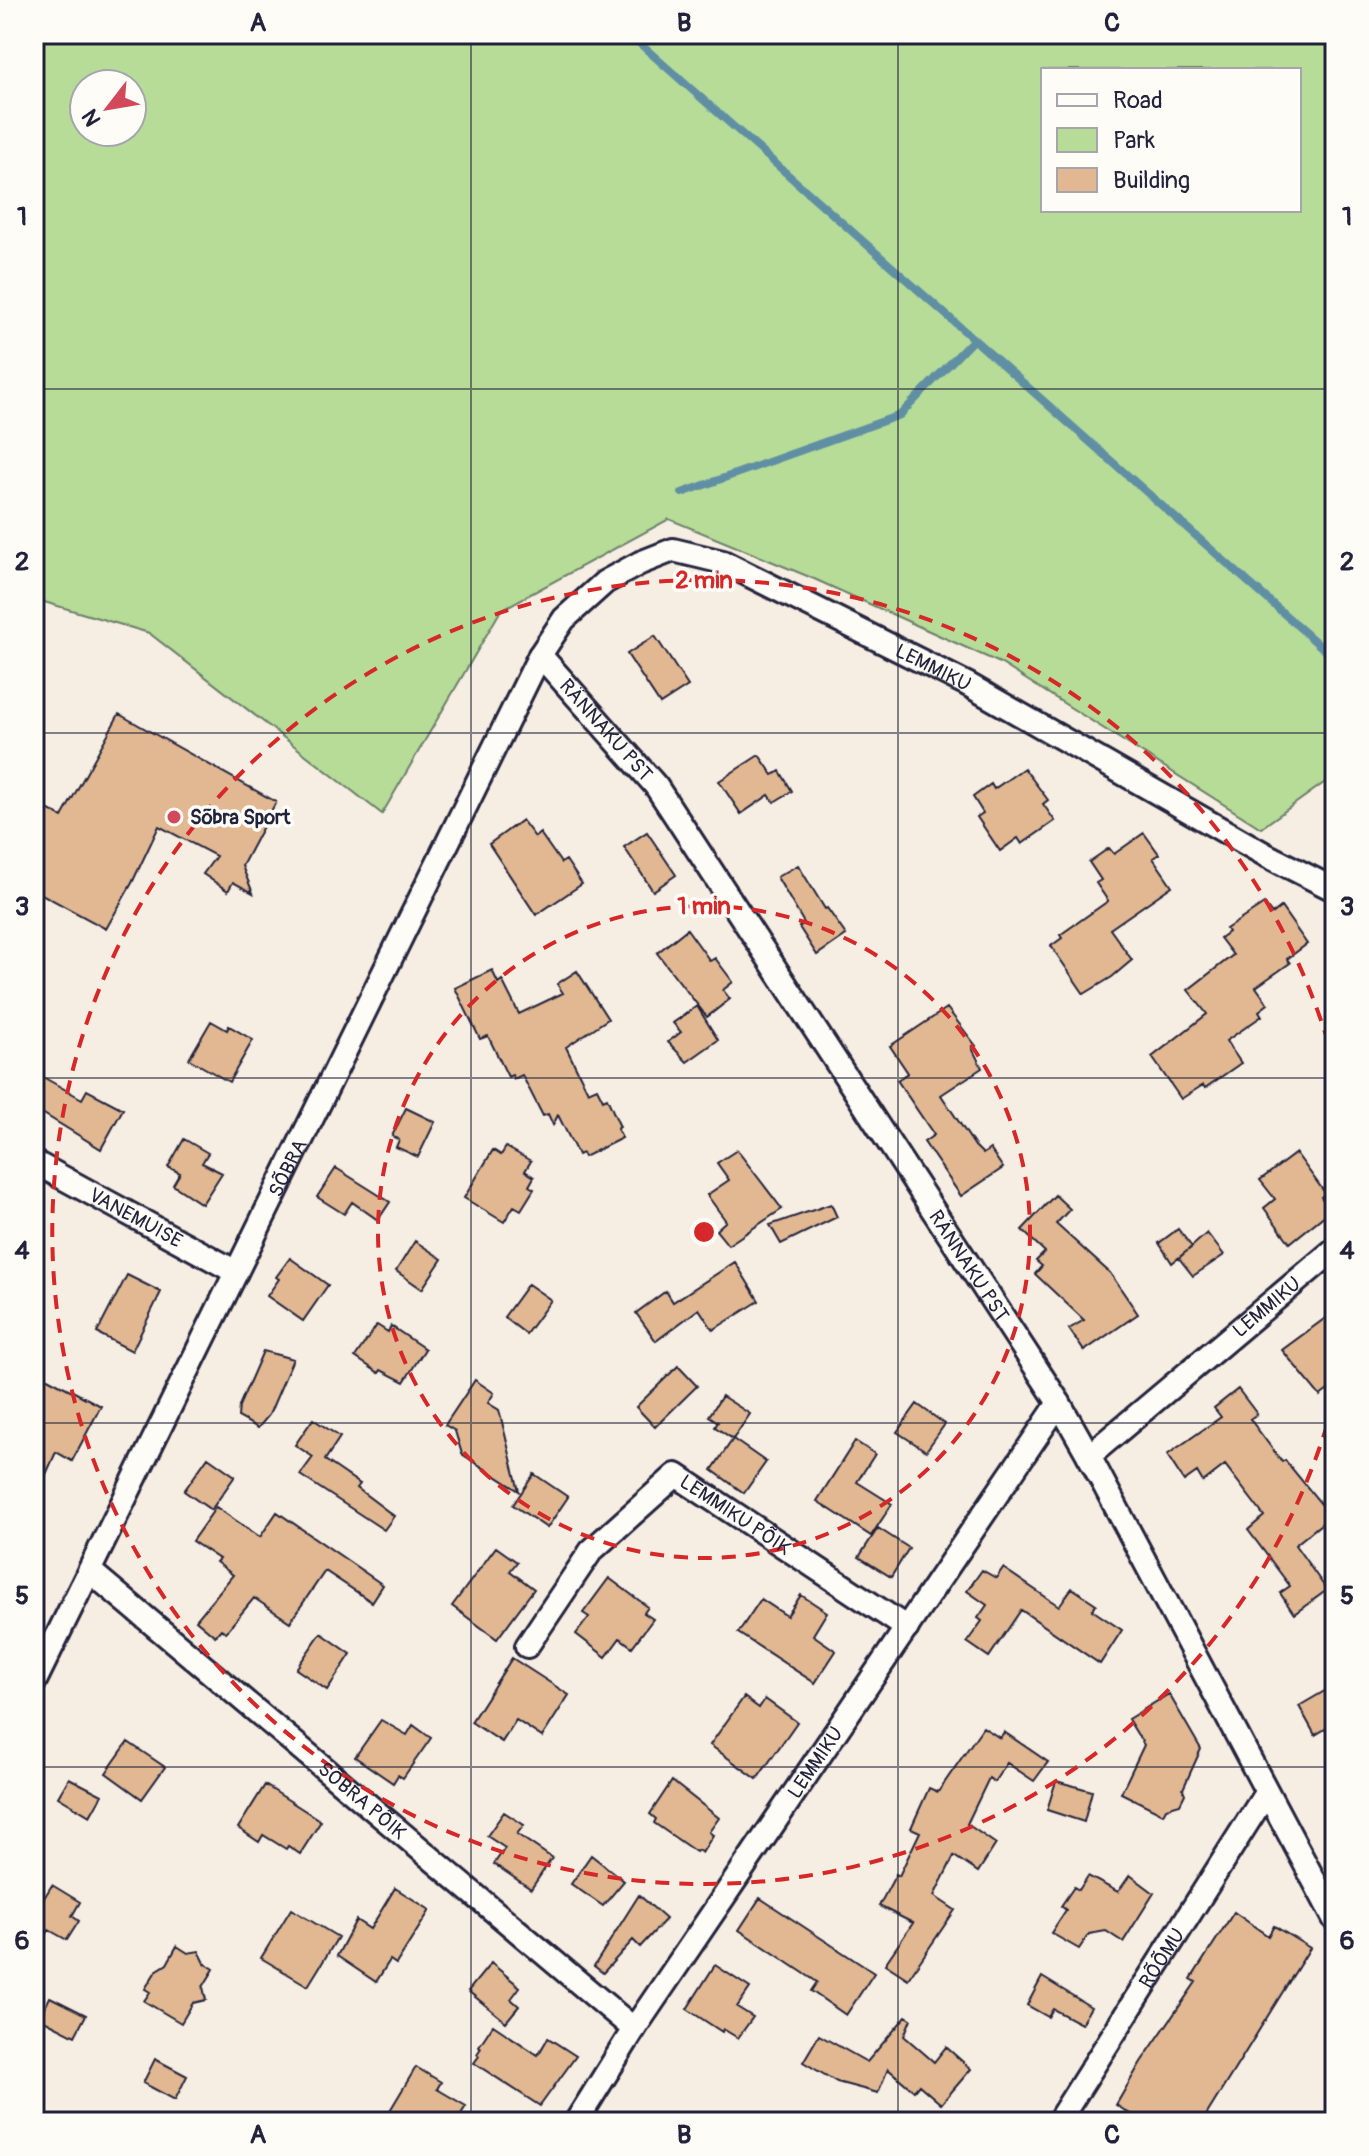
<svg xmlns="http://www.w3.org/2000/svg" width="1369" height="2156" font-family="Pangolin,sans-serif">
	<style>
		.green { fill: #b6dc98; stroke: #6c7f6a; stroke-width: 2; fill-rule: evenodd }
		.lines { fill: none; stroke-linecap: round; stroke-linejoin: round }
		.stream { stroke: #618fa4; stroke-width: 8 }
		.building { fill: #e1b891; stroke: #22223b; stroke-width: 2 }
		.minor-casing { stroke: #22223b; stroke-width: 28 }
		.minor { stroke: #fdfcf7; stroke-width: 22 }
		.grid { fill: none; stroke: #22223b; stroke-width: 2; stroke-opacity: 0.55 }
		.ring { fill: none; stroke: #d62828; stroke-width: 4; stroke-dasharray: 14 10 }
		.poi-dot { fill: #d1495b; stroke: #fdfcf7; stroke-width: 3 }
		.labels { text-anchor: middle; stroke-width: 7; stroke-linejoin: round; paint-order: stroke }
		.street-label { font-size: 20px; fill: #22223b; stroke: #fdfcf7 }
		.poi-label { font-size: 20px; font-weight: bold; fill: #22223b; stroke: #fdfcf7; text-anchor: start }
		.centre { fill: #d62828; stroke: #fdfcf7; stroke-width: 4 }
		.ring-label { font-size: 24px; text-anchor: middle; font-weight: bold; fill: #d62828; stroke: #fdfcf7; stroke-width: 7; stroke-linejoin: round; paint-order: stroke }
		.neatline { fill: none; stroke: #22223b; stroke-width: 3 }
		.grid-label { font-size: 26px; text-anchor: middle; font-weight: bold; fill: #22223b }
	</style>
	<rect width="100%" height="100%" fill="#f7eee3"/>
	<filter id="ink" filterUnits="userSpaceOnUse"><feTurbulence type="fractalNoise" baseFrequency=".0125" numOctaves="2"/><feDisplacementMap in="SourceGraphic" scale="16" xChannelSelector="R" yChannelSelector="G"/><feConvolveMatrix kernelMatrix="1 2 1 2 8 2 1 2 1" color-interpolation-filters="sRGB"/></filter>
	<g filter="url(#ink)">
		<path class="green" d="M34,34H1335V775L1261,828L1000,663L812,578L669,519L501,610L382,814L149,633L34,599ZM1043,70H1299V210H1043ZM84,84H132V132H84Z"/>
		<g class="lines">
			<path class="stream" d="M629,34L1335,659
				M682,493L900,415L973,340"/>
		</g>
		<path class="building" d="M655,636L688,686L660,704L627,654Z
			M119,714L276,802L242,866L253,893L233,882L228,891L203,874L216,856L159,826L132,883L106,929L34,890V802L62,817Z
			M759,755L773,775L780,771L792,791L774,802L769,795L741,814L719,781Z
			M1024,768L1048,800L1043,804L1055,821L1022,844L1018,838L1000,851L977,817L983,813L973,797L991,784L994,789Z
			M522,820L535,837L540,833L561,863L566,860L582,884L536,915L489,844Z
			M647,832L676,875L653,891L624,847Z
			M1144,833L1159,854L1153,858L1172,886L1110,929L1132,960L1112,977L1084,994L1051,946L1062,938L1060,935L1108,901L1096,883L1101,880L1089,862L1109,848L1114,854Z
			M798,865L825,909L827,908L846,935L817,955L799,927L804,923L777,877Z
			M1264,904L1272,914L1281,907L1307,944L1287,959L1290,963L1256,987L1268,1004L1259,1011L1262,1016L1226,1041L1241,1063L1205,1088L1203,1085L1181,1099L1152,1057L1207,1014L1188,990L1233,955L1220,938L1228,932L1226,929Z
			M687,929L710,961L715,958L733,982L723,990L730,999L707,1017L657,953Z
			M492,970L498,983L502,980L519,1014L563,993L557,984L577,971L608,1019L566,1047L588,1092L597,1088L603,1100L607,1098L620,1127L617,1129L622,1138L584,1157L582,1153L578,1155L558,1115L553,1125L548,1114L543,1116L522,1075L514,1079L512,1075L508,1077L488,1036L480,1039L455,988Z
			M697,1006L718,1040L687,1062L668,1042L681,1032L673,1023Z
			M947,1008L976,1046L972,1048L982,1068L941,1095L975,1146L983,1154L990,1149L1003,1168L961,1196L924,1142L934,1135L897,1080L908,1073L890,1046Z
			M211,1021L227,1030L229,1026L253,1040L229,1082L189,1059Z
			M34,1072L82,1099L87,1090L123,1109L101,1149L34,1108Z
			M406,1108L435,1122L418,1157L396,1147L399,1140L392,1136Z
			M184,1139L208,1153L202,1163L222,1173L202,1204L173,1185L180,1173L168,1167Z
			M506,1147L531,1161L525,1171L534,1177L529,1186L534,1189L521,1210L514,1206L504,1222L464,1198L493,1150L501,1155Z
			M737,1150L782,1209L728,1245L716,1230L726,1221L707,1195L729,1180L717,1163Z
			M1296,1153L1325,1193L1321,1197L1331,1210L1290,1243L1264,1208L1275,1199L1260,1180Z
			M336,1168L390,1202L378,1220L352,1202L344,1214L317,1197Z
			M1055,1195L1070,1209L1056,1224L1110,1273L1138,1314L1084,1351L1069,1329L1084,1320L1035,1274L1042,1266L1036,1261L1045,1252L1022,1230Z
			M831,1204L837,1217L781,1244L770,1225Z
			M1178,1229L1192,1247L1172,1263L1159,1243Z
			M1207,1233L1224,1255L1193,1276L1179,1258Z
			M415,1241L442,1259L422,1289L396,1271Z
			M290,1258L328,1285L303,1321L267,1296L279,1279L276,1277Z
			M735,1262L759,1301L713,1330L699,1309L656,1341L636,1313L666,1291L673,1302Z
			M127,1275L161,1292L132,1351L97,1333Z
			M528,1284L551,1300L526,1334L504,1317Z
			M1335,1311V1385L1320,1396L1282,1350Z
			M377,1325L388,1332L391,1326L425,1349L404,1382L381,1370L379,1373L355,1357Z
			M263,1351L293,1359L269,1415L258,1428L238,1417L239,1406Z
			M678,1366L697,1386L655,1427L636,1407Z
			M34,1371L101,1406L72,1461L56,1452L34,1501V1447L42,1433L34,1429Z
			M475,1380L494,1393L488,1403L499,1410L519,1491L462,1454L455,1431L445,1425Z
			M1238,1389L1257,1414L1250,1419L1282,1462L1285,1460L1331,1516L1295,1545L1327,1590L1294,1614L1280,1593L1290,1586L1248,1530L1264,1516L1225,1465L1203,1482L1197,1472L1184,1481L1167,1455L1221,1417L1214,1408Z
			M722,1396L750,1414L733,1439L715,1427L718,1422L709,1416Z
			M917,1404L945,1424L926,1451L897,1432Z
			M313,1419L340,1437L325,1460L360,1484L357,1488L394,1516L384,1530L300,1475L313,1457L295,1445Z
			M733,1439L766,1462L744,1493L712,1470Z
			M855,1441L875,1454L857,1482L892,1504L871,1536L817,1501Z
			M208,1457L235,1476L211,1510L184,1491Z
			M534,1474L568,1497L547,1528L513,1505Z
			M216,1507L260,1537L277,1512L383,1585L372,1602L325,1571L290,1622L254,1598L226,1632L221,1629L215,1636L196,1620L233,1575L216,1562L219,1559L192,1541Z
			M878,1528L909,1548L891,1577L859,1557Z
			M496,1547L517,1562L510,1571L534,1589L497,1639L452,1606Z
			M1003,1568L1059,1606L1072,1588L1096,1604L1092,1610L1122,1630L1100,1664L1021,1610L989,1657L967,1642L982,1621L978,1618L987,1605L967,1591L982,1570L996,1578Z
			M609,1578L648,1607L644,1613L653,1619L632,1647L620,1638L606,1657L576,1634L589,1617L583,1613Z
			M801,1595L827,1612L813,1635L836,1651L815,1683L738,1633L761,1599L787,1616Z
			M321,1633L351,1654L327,1690L296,1669Z
			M512,1658L569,1695L542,1737L516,1720L502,1742L471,1722Z
			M1335,1685V1723L1315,1735L1299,1706Z
			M1169,1694L1201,1749L1183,1789L1185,1794L1180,1804L1166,1808L1163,1814L1121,1793L1144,1745L1128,1719Z
			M744,1697L759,1708L765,1699L797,1722L757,1779L710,1745Z
			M381,1720L407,1735L413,1725L431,1738L403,1778L398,1775L393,1783L355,1757Z
			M983,1727L1000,1738L1004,1732L1048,1762L1034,1781L1007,1763L994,1782L989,1778L967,1824L996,1844L978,1872L954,1856L934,1896L955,1910L908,1979L885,1964L913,1923L879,1906L896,1874L899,1876L920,1832L911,1828L929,1788L938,1792Z
			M128,1742L165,1767L142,1799L106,1773Z
			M69,1778L102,1795L90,1816L58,1797Z
			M672,1781L719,1818L709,1832L713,1835L702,1853L698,1850L696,1852L654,1823L656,1819L650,1814Z
			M1056,1781L1092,1791L1084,1822L1047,1810Z
			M265,1785L321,1821L300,1854L288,1846L286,1849L263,1835L259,1842L238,1828Z
			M504,1812L524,1825L517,1834L552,1858L531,1889L494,1864L505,1848L487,1836Z
			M591,1855L624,1881L603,1906L571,1884Z
			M1130,1875L1154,1893L1123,1942L1106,1931L1089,1934L1079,1949L1051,1933L1066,1910L1061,1906L1074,1887L1079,1890L1088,1876L1118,1892Z
			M52,1885L80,1902L72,1916L79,1921L67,1940L49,1930L34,1956V1914Z
			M395,1888L430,1910L396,1964L390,1960L376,1982L337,1956L356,1920L370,1929Z
			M639,1895L666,1919L640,1947L633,1940L603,1973L594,1966Z
			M760,1898L874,1973L846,2015L811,1991L817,1982L739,1930Z
			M291,1909L338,1937L308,1986L261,1958Z
			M1234,1912L1268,1936L1274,1926L1310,1948L1202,2122H1143L1116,2105L1141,2062L1196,1982L1191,1979Z
			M177,1946L188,1953L199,1951L205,1963L214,1969L203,1987L206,2000L193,2003L181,2023L144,2001L150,1992L145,1989L156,1971L167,1964Z
			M491,1963L520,1987L511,1999L519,2006L506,2022L468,1991Z
			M715,1965L750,1988L737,2007L753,2017L738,2038L723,2029L722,2032L687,2009Z
			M1042,1977L1091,2007L1081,2024L1053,2009L1048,2017L1027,2005Z
			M50,1997L86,2015L75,2036L40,2018Z
			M906,2016L911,2019L904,2036L934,2062L946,2047L971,2069L941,2104L919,2085L914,2091L888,2069L878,2093L837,2082L803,2062L819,2035L867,2062Z
			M493,2025L538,2055L548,2038L576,2056L540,2106L474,2063L479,2056L477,2054L481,2048L479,2046Z
			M155,2059L187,2076L175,2100L143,2083Z
			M416,2067L441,2082L437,2089L466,2106L456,2122H383Z"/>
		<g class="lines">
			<g class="minor-casing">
				<g id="minor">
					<path id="s1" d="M540,655L656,786L1059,1403L1089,1456L1335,1920"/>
					<path id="s2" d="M34,1162L236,1272"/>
					<path id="s3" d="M1089,1456L1335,1249"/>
					<path id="s4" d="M90,1571L634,2029"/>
					<path id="s5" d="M527,1646L591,1551L676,1475L907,1628"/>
					<path id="s6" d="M34,1683L540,655L564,619L605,582L640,563L673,550L723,562L967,684L1266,855L1335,890"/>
					<path id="s7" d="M576,2122L634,2029L1059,1403"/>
					<path id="s8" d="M1058,2122L1266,1793"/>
				</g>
			</g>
			<use href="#minor" class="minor"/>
		</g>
	</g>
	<path class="grid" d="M471,34V2122M898,34V2122M34,389H1335M34,733H1335M34,1078H1335M34,1423H1335M34,1767H1335"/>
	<g class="ring">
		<circle cx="704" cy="1232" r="326"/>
		<path d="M1334 1401A652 652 0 1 1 1334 1063"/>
	</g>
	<circle class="poi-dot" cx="174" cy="817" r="8"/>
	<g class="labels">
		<g class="street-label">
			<text dy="7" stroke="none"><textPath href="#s6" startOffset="1606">LEMMIKU</textPath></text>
			<text dy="7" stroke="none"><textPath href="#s1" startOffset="100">RÄNNAKU PST</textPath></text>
			<text dy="7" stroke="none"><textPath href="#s6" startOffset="574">SÕBRA</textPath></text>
			<text dy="7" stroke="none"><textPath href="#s2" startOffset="116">VANEMUISE</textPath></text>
			<text dy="7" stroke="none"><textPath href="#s1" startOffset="748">RÄNNAKU PST</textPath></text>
			<text dy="7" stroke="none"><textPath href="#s3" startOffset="232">LEMMIKU</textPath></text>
			<text dy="7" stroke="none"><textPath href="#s5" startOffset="300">LEMMIKU PÕIK</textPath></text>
			<text dy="7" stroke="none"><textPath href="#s7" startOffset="432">LEMMIKU</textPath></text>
			<text dy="7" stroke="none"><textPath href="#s4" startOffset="356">SÕBRA PÕIK</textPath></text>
			<text dy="7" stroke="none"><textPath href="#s8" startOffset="194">RÕÕMU</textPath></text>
		</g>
		<g class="poi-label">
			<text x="190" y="824">Sõbra Sport</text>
		</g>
	</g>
	<circle cx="704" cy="1232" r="12" class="centre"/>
	<g class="ring-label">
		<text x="704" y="588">2 min</text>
		<text x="704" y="914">1 min</text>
	</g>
	<rect width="1369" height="2156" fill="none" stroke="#fdfcf7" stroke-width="88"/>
	<rect x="1041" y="68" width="260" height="144" fill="#fdfcf7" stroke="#a5a5ac" stroke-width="2"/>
	<rect x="1057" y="94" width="40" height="12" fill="#fdfcf7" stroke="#a5a5ac" stroke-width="2"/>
	<text x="1113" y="108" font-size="24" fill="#22223b">Road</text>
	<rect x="1057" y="128" width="40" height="24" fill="#b6dc98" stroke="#a5a5ac" stroke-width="2"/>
	<text x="1113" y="148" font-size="24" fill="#22223b">Park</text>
	<rect x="1057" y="168" width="40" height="24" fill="#e1b891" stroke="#a5a5ac" stroke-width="2"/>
	<text x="1113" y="188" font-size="24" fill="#22223b">Building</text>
	<g transform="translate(108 108) rotate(239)"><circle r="38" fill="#fdfcf7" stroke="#a5a5ac" stroke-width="2"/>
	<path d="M0-6L14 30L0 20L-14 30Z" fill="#d1495b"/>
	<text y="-12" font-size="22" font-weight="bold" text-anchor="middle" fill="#22223b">N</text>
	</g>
	<rect x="44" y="44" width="1281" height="2068" class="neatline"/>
	<g class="grid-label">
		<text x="258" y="31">A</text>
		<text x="684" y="31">B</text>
		<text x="1112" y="31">C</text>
		<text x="22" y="225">1</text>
		<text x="1347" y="225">1</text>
		<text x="22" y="570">2</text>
		<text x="1347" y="570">2</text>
		<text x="22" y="915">3</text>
		<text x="1347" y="915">3</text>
		<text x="22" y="1259">4</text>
		<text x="1347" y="1259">4</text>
		<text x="22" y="1604">5</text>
		<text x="1347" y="1604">5</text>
		<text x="22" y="1949">6</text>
		<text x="1347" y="1949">6</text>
		<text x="258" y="2143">A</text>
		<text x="684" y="2143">B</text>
		<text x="1112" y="2143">C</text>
	</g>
</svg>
